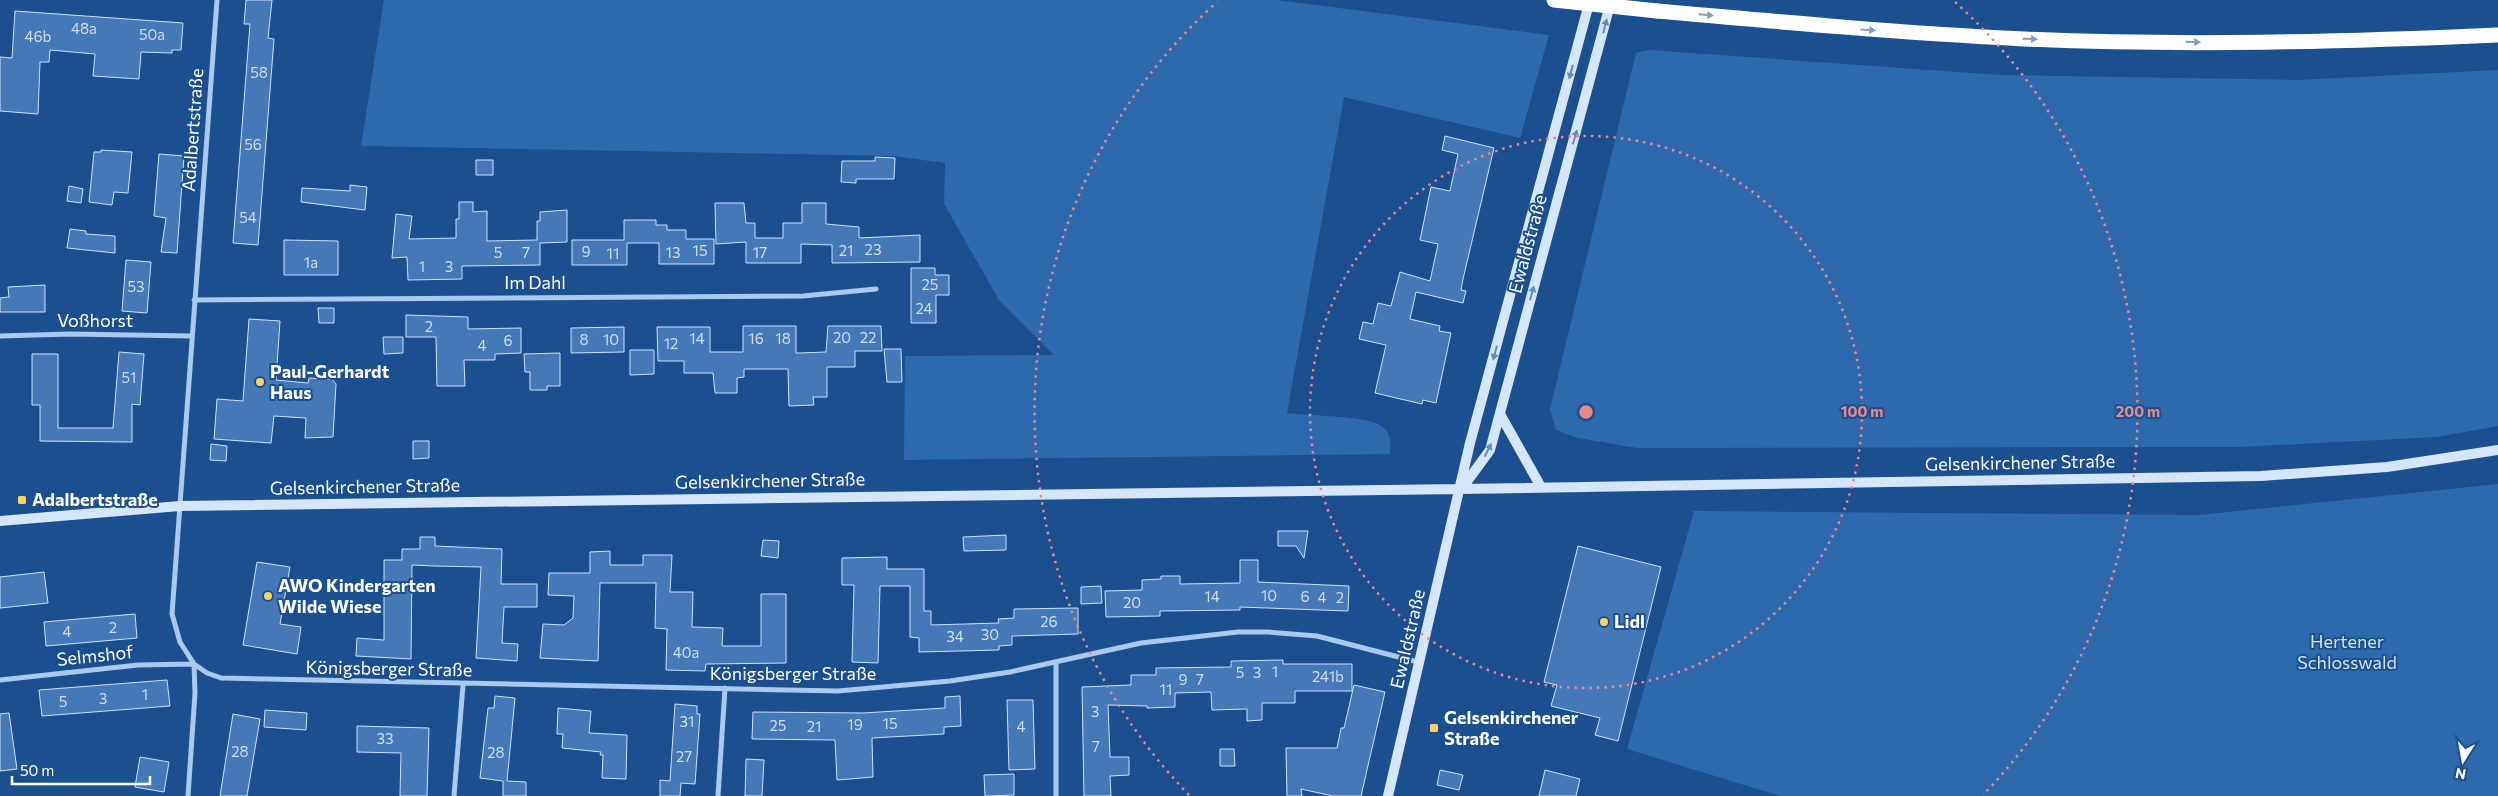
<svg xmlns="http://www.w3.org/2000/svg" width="2498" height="796" font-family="Commissioner,sans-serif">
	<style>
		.green { fill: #2e69ad }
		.building { fill: #4478b7; stroke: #cfe3fa }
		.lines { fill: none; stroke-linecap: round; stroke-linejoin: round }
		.street { stroke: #a9c9ee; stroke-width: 5 }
		.secondary { stroke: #d6e6fa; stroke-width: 10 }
		.highway { stroke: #fff; stroke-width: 15 }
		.highway-bridge { stroke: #fff; stroke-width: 15 }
		.oneway { fill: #829ec1 }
		.oneway2 { fill: #668bba }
		.ring { fill: none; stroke: #e88989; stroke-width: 2.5; stroke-dasharray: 2.5 5 }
		.poi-dot { fill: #ffd166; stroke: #1b4f8f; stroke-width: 2 }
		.labels { text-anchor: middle; stroke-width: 4; stroke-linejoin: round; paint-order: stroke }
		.number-label { font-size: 15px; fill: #d0dded }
		.street-label { font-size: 18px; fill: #fff; stroke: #1b4f8f }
		.poi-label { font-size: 18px; font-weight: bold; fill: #fff; stroke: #1b4f8f; text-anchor: start }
		.park-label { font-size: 18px; fill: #cfe3fa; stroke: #1b4f8f }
		.centre { fill: #e88989; stroke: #1b4f8f; stroke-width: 2.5 }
		.ring-label { font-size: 15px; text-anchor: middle; font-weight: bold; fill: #e88989; stroke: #1b4f8f; stroke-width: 4; stroke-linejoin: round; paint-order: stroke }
	</style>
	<rect width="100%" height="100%" fill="#1b4f8f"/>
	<path class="green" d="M384,0H1277L1549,35L1520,138L1344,97L1287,413C1307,416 1372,415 1384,428C1391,436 1391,444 1390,454L904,460L905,356L1054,355L999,300L944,204L945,163L893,156L361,146Z
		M1649,50L1999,75L2298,80L2498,70V426L2437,437L2240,447L1637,448L1578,438L1556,430L1550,409L1636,53Z
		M2498,484V796H1780L1627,749L1694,511L2199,515Z"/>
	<path class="building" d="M246,0H272L268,38L274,39L258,245L233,243L250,24H244Z
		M15,11L183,23L181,50H172V53L141,52L139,79L93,76L95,54L50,50L49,62H40L38,114L0,111V57L12,58Z
		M1445,136L1494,148L1463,279L1461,290L1466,291L1463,303L1416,292L1410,319L1440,326L1439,331L1451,333L1436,403L1423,400L1422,404L1375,393L1386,345L1359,339L1363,322L1373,324L1378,303L1391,306L1400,272L1430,281L1438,244L1420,240L1431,187L1450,191L1458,154L1442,150Z
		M101,150L132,152L128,193L114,192L112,205L89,202L94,152H101Z
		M159,154L184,156L177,253L161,252L166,218L154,216Z
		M875,157L895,158L894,179H856V183L841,182L842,161H875Z
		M476,160H493V175H476Z
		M350,185L367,187L365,210L301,202L302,188L350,191Z
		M69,186L83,189L81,203L67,201Z
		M459,202H473V212L487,211V241L537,240V221H540V212L567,210V242L540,243V265L462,266V279L408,280L407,257L392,258L396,214L412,216L409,239L456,238V219H459Z
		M715,203H744L746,223H755V238H783V223H802V203H826V224L859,227V238L920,235V262L832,263V245L801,244V263H746V242L716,244Z
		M624,220H656V225H667V230H686V239H714V264H659V243H627V265H572V240H624Z
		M70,229L86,231V234L115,236V253L67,248Z
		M284,240L338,241V275H284Z
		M126,260L151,262L147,313L122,311Z
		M911,268H935V275H949V295H936V323H911Z
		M45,285V312H0V298L9,297L8,287Z
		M318,308H334V323H319Z
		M406,315L468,317V329L521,328V353L495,354V360H464L465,386H437L436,337H406Z
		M249,319L280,321L276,380L308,383L309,378L332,379L336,384L333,437L305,438L306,418L274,416L271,443L214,439L217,399L243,401Z
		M743,326H796V353H800L826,352L828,326H881L882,351H855V367H827V397H813L814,405L789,406L788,369H744V377L737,378V393H715L713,373H684V361H658L657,327H710V352H743Z
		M624,327V352L571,353V328Z
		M383,337H403V353L384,354Z
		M884,349H901L902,382H887Z
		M630,350H654V374L630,375Z
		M119,352L144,354L140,405L132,404V442L40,441V405H32V354H58V428H113Z
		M560,353V386H547V390H530V372H525L524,354Z
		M413,441H429V458L413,459Z
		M211,444L227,446L226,461L210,460Z
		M1278,531H1308L1304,558L1296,546H1278Z
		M1006,535V550L964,551L963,537Z
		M420,537H435V546L502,549L501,584H537V607H504L502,643L518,644L517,661L476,658L481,567L434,566L412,565L411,659L356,656L357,638L384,640V560H402V549H420Z
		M763,540L779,541L778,558L761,556Z
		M1578,546L1661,567L1618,741L1595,735L1600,718L1551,706L1557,685L1544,682Z
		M610,551V565H643V555H672L670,592H693L692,627L723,628L722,646H761V594H786V663L706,664L705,671L666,670L667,629L655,628L656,583H600L598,661L540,658L543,624L564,625L573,618L574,596L548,595L549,573H590V552Z
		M887,557V569H924V611H931V625L999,623L998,619L1014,618V609L1078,608V634L1012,636V645L999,646V650L919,652V638L910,637V586H880L878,663L852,662L854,585H842V558Z
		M1240,560H1258V582L1349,586L1348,611L1240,607V610L1160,611V616L1106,617L1105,591L1142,590V580L1161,579V576H1180V584L1240,583Z
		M257,562L290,567L280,624L301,627L297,654L243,645Z
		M44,572L48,603L0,608V577Z
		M1101,586L1102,603L1081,604V587Z
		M135,614L137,638L46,646L44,622Z
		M1283,660V664H1352V691H1295V703H1262V720L1247,721V709L1212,710L1211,692L1175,693V707L1147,708V706L1108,705L1110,757H1129V775L1110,776L1111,796H1084L1082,687L1131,685V675H1156V668L1231,667V661Z
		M167,680L170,706L42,716L39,690Z
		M1354,685L1385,692L1361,796H1333L1301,789L1302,796H1287L1286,748H1337L1341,728H1344Z
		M495,696L515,698L507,781L526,782V796H503V781L480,778L488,708H494Z
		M960,696L961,726L944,727V734L872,738L873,777L837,780L835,740L752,739L753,712L863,713L945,708V697Z
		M1007,700H1033L1035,769L1009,770Z
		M675,704L697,706V714H700L695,784L681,783L680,796H660V780L670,781Z
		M558,708L591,711L589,733L627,735L626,779L602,778L603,755H600L601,752L562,748L563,734H557Z
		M265,710L307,713L306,730L264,727Z
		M9,713L17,769L0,771V714Z
		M233,714L260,719L247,796H220Z
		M357,726L429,728L427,796H400L401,753L357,752Z
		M1220,749H1234L1235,766H1220Z
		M140,757L169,762L164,792L135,787Z
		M746,759L764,760L762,796H745Z
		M1440,770L1463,775L1459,790L1437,785Z
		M1545,770L1580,779L1576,796H1539Z
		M1014,774V795L985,796L984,775Z"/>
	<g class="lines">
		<path class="street" d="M194,300L803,296L876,289
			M0,336L70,334L191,336
			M1056,663V796
			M0,680L138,665L194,664L207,673L221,678L838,691L950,681L1010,672L1141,643L1238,632H1268L1317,636L1418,662
			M188,796L195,693L194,664L180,642L172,614L217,0
			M454,796L463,685
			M718,796L725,688"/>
		<path class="secondary" d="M1500,414L1541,487
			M1463,487L1490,450L1611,1
			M0,521L180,506L1461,489L2261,476L2387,467L2498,450
			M1388,796L1470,443L1590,0"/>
		<path class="highway" d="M1657,11C1780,22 1902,33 2024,39C2182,46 2340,42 2498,35"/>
		<path class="highway-bridge" d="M1554,0L1657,11"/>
	</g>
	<defs><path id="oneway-solid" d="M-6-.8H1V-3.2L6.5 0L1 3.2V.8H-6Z" transform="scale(1.25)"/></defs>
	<g class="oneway">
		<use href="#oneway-solid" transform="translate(1706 15) rotate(5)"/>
		<use href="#oneway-solid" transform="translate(1868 30) rotate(3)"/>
		<use href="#oneway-solid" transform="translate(2030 39) rotate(2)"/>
		<use href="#oneway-solid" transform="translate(2193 42) rotate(1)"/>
	</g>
	<g class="oneway2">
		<use href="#oneway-solid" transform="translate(1605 26) rotate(-76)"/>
		<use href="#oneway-solid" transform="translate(1571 72) rotate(105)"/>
		<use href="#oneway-solid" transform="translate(1575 137) rotate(-74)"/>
		<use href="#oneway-solid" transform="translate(1532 293) rotate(-75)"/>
		<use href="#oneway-solid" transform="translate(1495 353) rotate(105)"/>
		<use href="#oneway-solid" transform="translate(1488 450) rotate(-64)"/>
	</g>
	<g class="ring">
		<circle cx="1586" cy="412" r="276"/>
		<path d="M1189 795A552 552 0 0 1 1217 2M1955 2A552 552 0 0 1 1983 795"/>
	</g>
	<g class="poi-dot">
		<circle cx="260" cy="382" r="5"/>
		<rect x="17" y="495" width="10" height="10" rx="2.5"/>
		<circle cx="268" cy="596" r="5"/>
		<circle cx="1604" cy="622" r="5"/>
		<rect x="1429" y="723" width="10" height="10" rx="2.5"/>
	</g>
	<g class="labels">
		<g class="number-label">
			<text x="84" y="34">48a</text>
			<text x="152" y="40">50a</text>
			<text x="38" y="42">46b</text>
			<text x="259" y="78">58</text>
			<text x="253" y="150">56</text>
			<text x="248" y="223">54</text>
			<text x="873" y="255">23</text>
			<text x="700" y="256">15</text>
			<text x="846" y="256">21</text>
			<text x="586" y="257">9</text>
			<text x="498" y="258">5</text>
			<text x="526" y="258">7</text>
			<text x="673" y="258">13</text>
			<text x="760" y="258">17</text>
			<text x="613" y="259">11</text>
			<text x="311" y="268">1a</text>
			<text x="422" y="272">1</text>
			<text x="449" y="272">3</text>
			<text x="930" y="290">25</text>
			<text x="136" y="292">53</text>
			<text x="924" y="314">24</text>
			<text x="429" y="332">2</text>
			<text x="842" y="343">20</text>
			<text x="868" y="343">22</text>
			<text x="697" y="344">14</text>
			<text x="756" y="344">16</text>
			<text x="783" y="344">18</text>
			<text x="584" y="345">8</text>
			<text x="611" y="345">10</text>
			<text x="508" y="346">6</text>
			<text x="671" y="349">12</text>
			<text x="482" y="351">4</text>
			<text x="129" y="383">51</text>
			<text x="1269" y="601">10</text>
			<text x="1212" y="602">14</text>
			<text x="1305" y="602">6</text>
			<text x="1322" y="603">4</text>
			<text x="1340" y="603">2</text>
			<text x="1132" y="608">20</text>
			<text x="1049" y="627">26</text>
			<text x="113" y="633">2</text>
			<text x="67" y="637">4</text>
			<text x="990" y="640">30</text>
			<text x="955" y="642">34</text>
			<text x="686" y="658">40a</text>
			<text x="1275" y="677">1</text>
			<text x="1240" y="678">5</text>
			<text x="1257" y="678">3</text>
			<text x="1328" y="682">241b</text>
			<text x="1183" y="685">9</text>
			<text x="1200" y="685">7</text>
			<text x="1166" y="695">11</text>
			<text x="145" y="700">1</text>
			<text x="103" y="704">3</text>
			<text x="63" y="707">5</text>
			<text x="1095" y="717">3</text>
			<text x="687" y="727">31</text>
			<text x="890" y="729">15</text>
			<text x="855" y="730">19</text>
			<text x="778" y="731">25</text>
			<text x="814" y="732">21</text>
			<text x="1021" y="732">4</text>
			<text x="385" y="744">33</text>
			<text x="1096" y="752">7</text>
			<text x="240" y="757">28</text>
			<text x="496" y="758">28</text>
			<text x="684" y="762">27</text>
		</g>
		<g class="street-label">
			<text transform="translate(193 130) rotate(-86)" y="6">Adalbertstraße</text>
			<text transform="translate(1528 244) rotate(-75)" y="6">Ewaldstraße</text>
			<text x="535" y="289">Im Dahl</text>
			<text x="95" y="327">Voßhorst</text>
			<text transform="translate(2020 463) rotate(-1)" y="6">Gelsenkirchener Straße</text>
			<text transform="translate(770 481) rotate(-1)" y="6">Gelsenkirchener Straße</text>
			<text transform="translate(365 487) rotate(-1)" y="6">Gelsenkirchener Straße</text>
			<text transform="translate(1408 639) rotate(-77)" y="6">Ewaldstraße</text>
			<text transform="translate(95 656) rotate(-6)" y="6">Selmshof</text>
			<text transform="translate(389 669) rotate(1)" y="6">Königsberger Straße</text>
			<text x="793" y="680">Königsberger Straße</text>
		</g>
		<g class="poi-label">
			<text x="270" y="378">Paul-Gerhardt<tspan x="270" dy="21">Haus</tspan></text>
			<text x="32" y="506">Adalbertstraße</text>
			<text x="278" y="592">AWO Kindergarten<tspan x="278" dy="21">Wilde Wiese</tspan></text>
			<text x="1614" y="628">Lidl</text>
			<text x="1444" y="724">Gelsenkirchener<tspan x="1444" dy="21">Straße</tspan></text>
		</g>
		<g class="park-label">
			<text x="2347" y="648">Hertener<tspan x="2347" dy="21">Schlosswald</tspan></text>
		</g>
	</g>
	<circle cx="1586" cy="412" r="8" class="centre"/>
	<g class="ring-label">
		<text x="1862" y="417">100 m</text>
		<text x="2138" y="417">200 m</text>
	</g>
	<g transform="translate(2463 761) rotate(191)" stroke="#1b4f8f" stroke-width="4" paint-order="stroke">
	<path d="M0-4L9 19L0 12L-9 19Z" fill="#ffffff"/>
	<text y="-8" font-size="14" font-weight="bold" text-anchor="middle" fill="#ffffff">N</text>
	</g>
	<path d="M12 776v8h138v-8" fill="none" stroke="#ffffff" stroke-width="2.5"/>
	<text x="20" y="776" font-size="15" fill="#ffffff" stroke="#1b4f8f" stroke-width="4" paint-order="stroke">50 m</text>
</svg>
